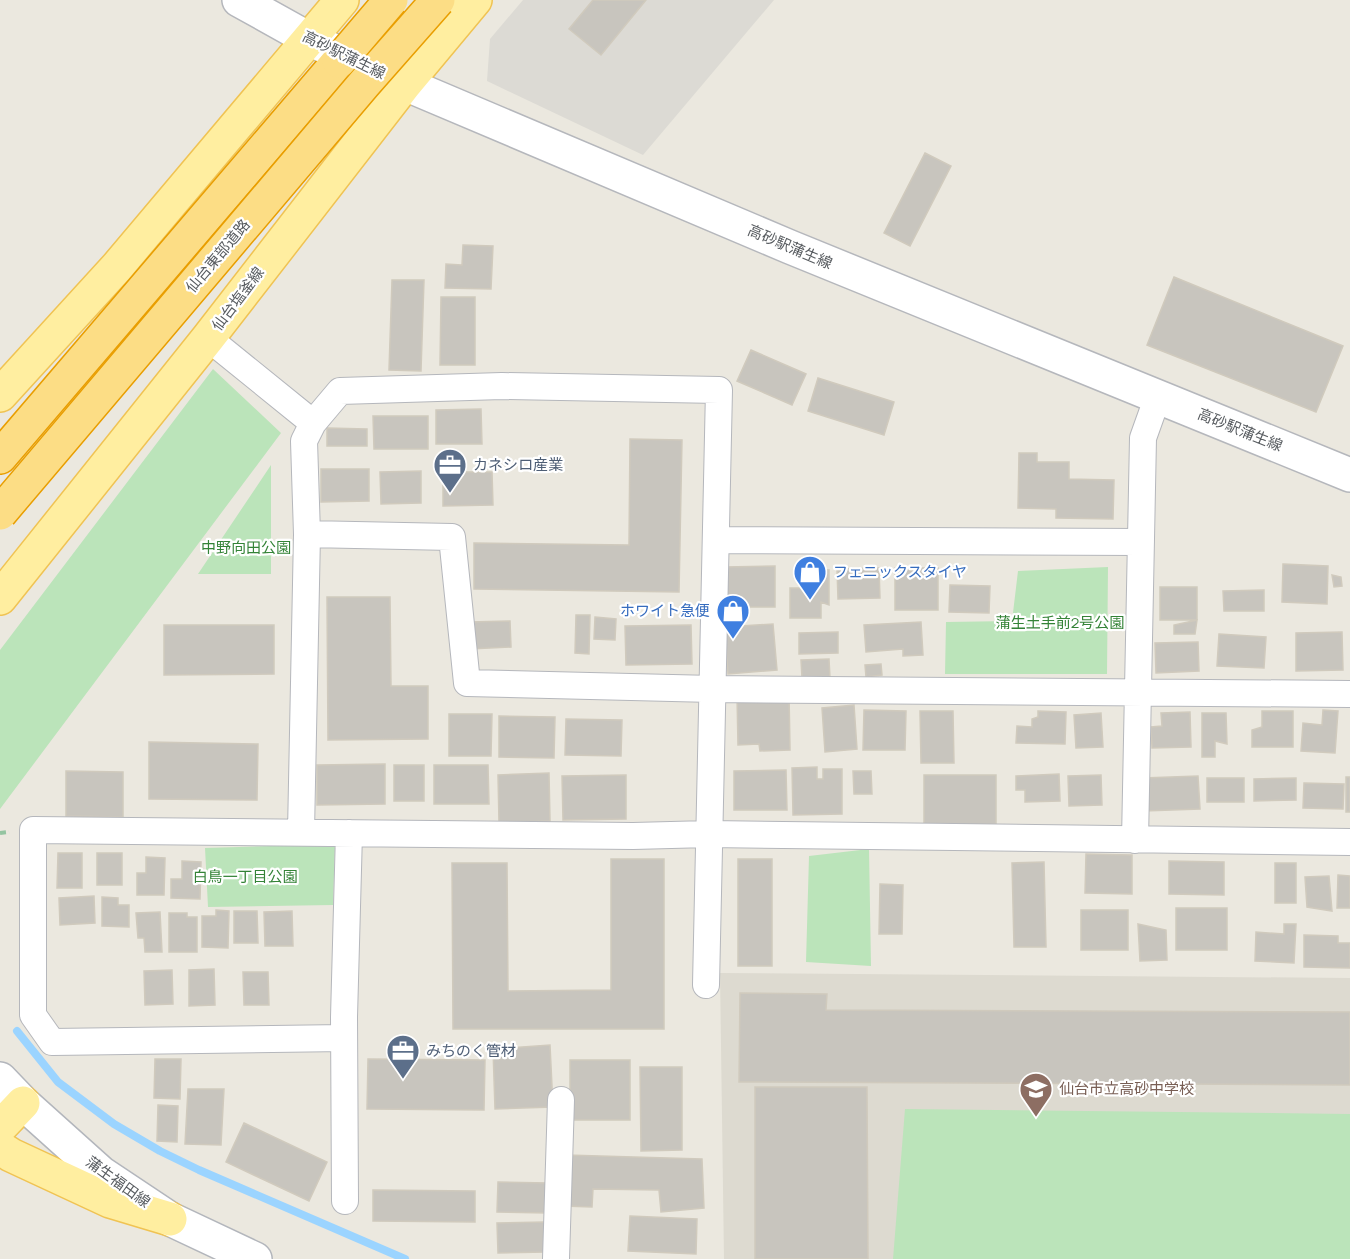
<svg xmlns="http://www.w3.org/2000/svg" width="1350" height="1259" font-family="Manrope,'Noto Sans JP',sans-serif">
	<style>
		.industrial { fill: #dcdad4 }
		.education { fill: #dddad0 }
		.green { fill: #bbe4ba }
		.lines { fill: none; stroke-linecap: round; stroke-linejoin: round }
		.stream { stroke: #9bd4ff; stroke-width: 8 }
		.building { fill: #c8c5be; stroke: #d0cabd; stroke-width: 1.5 }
		.minor-casing { stroke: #b5b7bc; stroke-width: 28 }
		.tertiary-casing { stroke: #b5b7bc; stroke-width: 36 }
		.secondary-casing { stroke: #b3b6bc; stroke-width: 36 }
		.primary-casing { stroke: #f0c353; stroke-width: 36 }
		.motorway-casing { stroke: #e99e01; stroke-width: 36 }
		.path { stroke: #94c4a1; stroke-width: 4; stroke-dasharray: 6 3; stroke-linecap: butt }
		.minor { stroke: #fff; stroke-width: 26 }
		.tertiary { stroke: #fff; stroke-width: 33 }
		.secondary { stroke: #fff; stroke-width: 33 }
		.primary { stroke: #ffeea0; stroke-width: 33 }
		.motorway { stroke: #fcdd85; stroke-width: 33 }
		.motorway-bridge-casing { stroke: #e99e01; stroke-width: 36; stroke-linecap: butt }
		.motorway-bridge { stroke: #fcdd85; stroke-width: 33 }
		.labels { text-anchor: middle; stroke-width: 4.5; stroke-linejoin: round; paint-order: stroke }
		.street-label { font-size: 15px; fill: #585c60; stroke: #fff }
		.service-label { font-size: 15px; fill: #4e5e75; stroke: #fff; text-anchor: start }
		.park-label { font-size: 15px; fill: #348337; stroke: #fff }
		.shop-label { font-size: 15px; fill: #366cbe; stroke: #fff; text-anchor: start }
		.education-label { font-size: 15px; fill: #785e54; stroke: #fff; text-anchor: start }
	</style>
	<rect width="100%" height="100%" fill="#ebe8df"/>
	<path class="industrial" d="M523,0H774L643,155L487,81L490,39Z"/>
	<path class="education" d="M720,973L1350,978V1259H724Z"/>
	<path class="green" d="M213,369L281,433L0,809V650Z
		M271,465V574H198Z
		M1108,567L1107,674H945L946,622L1012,621L1018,571Z
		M335,844L333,905L208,907L205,848Z
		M869,849L871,966L806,962L809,856Z
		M905,1109L1350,1114V1259H893Z"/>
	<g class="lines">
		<path class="stream" d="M17,1031L58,1082L114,1124L160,1151L199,1170L405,1259"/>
	</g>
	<path class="building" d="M593,0H646L601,55L569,29Z
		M925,153L951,166L910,246L884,233Z
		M463,245L493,246L491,289L445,288L446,264L462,265Z
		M1174,277L1343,346L1316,412L1147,345Z
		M392,280H424L421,371L389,370Z
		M441,297H475V365H440Z
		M751,350L806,374L792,405L737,381Z
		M818,378L894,402L884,435L808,411Z
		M481,409L482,444H436V410Z
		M373,416H428V449H374Z
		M327,428L367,429V446H327Z
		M630,439L682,440L679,592L474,589V543L629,545Z
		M1019,453H1037V462H1069V479L1114,480L1113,519L1056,518V509L1018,508Z
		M321,469H369V501L321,502Z
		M421,471V503L381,504L380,472Z
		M443,472H492L493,505L443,506Z
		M1283,564L1328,566L1327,604L1282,602Z
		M775,566V607H725V567Z
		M879,568L880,598L838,599L837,569Z
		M895,568H938V610H895Z
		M803,570H829V605L821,602V618H790V588H803Z
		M1332,575L1341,577L1342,586L1334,587Z
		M950,585L990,586L989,613L949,612Z
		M1160,587H1197V620H1160Z
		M1264,590V611H1224L1223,591Z
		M327,597H390L391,686H428V739L328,740Z
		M576,615H590L589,654L575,653Z
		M595,617L616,619L615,640L594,639Z
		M1197,620L1195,634H1174V625Z
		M510,621L511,647L470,649L469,622Z
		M921,622L923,655L903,656V649L866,652L864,625Z
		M773,624L777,670L728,674L725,627Z
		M164,625H274V674L164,675Z
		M691,625L692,664L626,665L625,626Z
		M838,632V653L799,654V633Z
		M1342,632L1343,670L1296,671V633Z
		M1219,634L1266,637L1264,668L1217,666Z
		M1198,642L1199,671L1156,673L1155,643Z
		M829,659L830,678H802L801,660Z
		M881,664L882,675L866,677L865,665Z
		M789,693L790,750L760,751L759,744L738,745L737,695Z
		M854,705L857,749L825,752L822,708Z
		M864,710L906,711L905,750H863Z
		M1323,710L1338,711L1335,753L1301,751L1303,723L1322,725Z
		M920,711H953L954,763H921Z
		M1038,711L1066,712L1065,744L1016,743L1017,726L1032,727V719L1038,717Z
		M1262,711H1293V747H1252V730L1262,727Z
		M1190,712L1191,747L1152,748L1151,727L1162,726L1161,713Z
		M1101,713L1103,747L1076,748L1074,715Z
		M1202,713H1226L1227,744L1215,741V757H1202Z
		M449,714H492L491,756H449Z
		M499,716L555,717L554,758L499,757Z
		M566,719L622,720L621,756L565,755Z
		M149,742L258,744L257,800L149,799Z
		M385,764V804L317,805V765Z
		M394,765H424V801H394Z
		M434,765H488L489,804H434Z
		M817,767V779H823V769H842V814L793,815L792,768Z
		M786,770L787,810H734V771Z
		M66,771L123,772V817L66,816Z
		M853,771H871L872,794H854Z
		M549,773L550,821L499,823L498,775Z
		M1059,774L1060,801L1025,802V790H1016V776Z
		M626,775V819L563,820L562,776Z
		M924,775H996V824H924Z
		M1101,775L1102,805L1069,806L1068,776Z
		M1198,776L1200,809L1144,811L1143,778Z
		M1346,777H1350V812H1346Z
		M1207,778H1244V802H1207Z
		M1296,778V800L1254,801V779Z
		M1304,783L1344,784L1343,809L1303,808Z
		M58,853H82V888H57Z
		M97,853H122V885H97Z
		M1086,854L1132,855V894L1085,893Z
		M146,857L165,858L164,895H137V873H146Z
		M611,859H664V1029H453L452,863H507L508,991L611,990Z
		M738,859H772V966H738Z
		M182,861L201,862L200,899L171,898V879H182Z
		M1169,861L1224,862V895L1169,894Z
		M1044,862L1046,947H1014L1012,863Z
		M1275,863H1296V903H1275Z
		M1338,875L1350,876V908H1337Z
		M1329,876L1332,911L1307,907L1305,877Z
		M880,884L903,885L902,934H879Z
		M94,896L95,923L60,925L59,898Z
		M102,897L118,898V905H129V927L102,926Z
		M1176,908H1227V950H1176Z
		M216,910L229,911L228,948L202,947V916H216Z
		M1081,910H1128V950H1081Z
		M234,911H257L258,943H234Z
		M292,911L293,946H265L264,912Z
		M160,912L162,952H145L144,938H138L136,913Z
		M169,913H187V917H197V952H169Z
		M1138,924L1166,930L1167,960L1140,961Z
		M1284,924H1296L1294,963L1255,961L1256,932L1284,934Z
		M1304,935L1338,936V943H1350V968L1304,967Z
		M214,969L215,1005L189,1006V970Z
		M172,970L173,1004L145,1005L144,971Z
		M243,972H268L269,1005H244Z
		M740,993L827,994L826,1010L1350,1012V1085L739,1082Z
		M550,1045L553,1107L495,1109L493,1049Z
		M155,1059H181L180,1099L154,1098Z
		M368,1059L485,1060L484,1110L367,1109Z
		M570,1060H630V1120H570Z
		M640,1067H682V1150L641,1151Z
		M755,1087H867L868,1259H755Z
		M188,1089H224L221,1145L185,1144Z
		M158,1105L178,1106L177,1142L157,1141Z
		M244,1123L327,1162L309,1201L226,1162Z
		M566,1155L702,1159L704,1208L661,1212L659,1190L593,1189L592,1207L564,1206Z
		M498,1182L548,1183L547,1213L497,1212Z
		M373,1190L475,1191V1222L373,1221Z
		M630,1216L697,1219L696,1254L628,1251Z
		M545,1222L546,1252L498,1253L497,1223Z"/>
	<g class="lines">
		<g class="minor-casing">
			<path id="minor" d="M208,338L313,423
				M307,534L452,537L467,683L713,689L1350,694
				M717,540L1141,542
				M301,832L307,534L304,441L313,423L340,391L502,386L719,390L706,985
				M1135,840L1143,438L1158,396
				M344,1038L52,1042L33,1015V830L633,836L709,834L1350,842
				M345,1201L344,1017L349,833
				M556,1259L561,1100"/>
		</g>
		<g class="tertiary-casing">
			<path id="tertiary" d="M239,0L309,39L405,84L790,247L1350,475"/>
		</g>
		<g class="secondary-casing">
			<path id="secondary" d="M0,1079L23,1103L101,1173L170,1219L255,1259"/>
		</g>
		<g class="primary-casing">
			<path id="primary" d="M0,395L116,268L342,0
				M0,598L208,338L405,84L475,0
				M0,1127L23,1103
				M0,1148L11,1155L110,1201L170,1219"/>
		</g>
		<g class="motorway-casing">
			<path id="motorway" d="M0,457L339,61"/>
		</g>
		<path class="path" d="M0,833L9,832"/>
		<use href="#minor" class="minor"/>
		<use href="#tertiary" class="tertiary"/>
		<use href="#secondary" class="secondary"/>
		<use href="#primary" class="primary"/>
		<use href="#motorway" class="motorway"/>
		<g class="motorway-bridge-casing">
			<path id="motorway-bridge" d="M339,61L391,0
				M0,513L364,84L438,0"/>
		</g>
		<use href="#motorway-bridge" class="motorway-bridge"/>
	</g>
	<defs>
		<g id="office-pin" transform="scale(1.725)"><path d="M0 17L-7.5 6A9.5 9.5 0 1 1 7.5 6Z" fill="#5c6f8a" stroke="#fff"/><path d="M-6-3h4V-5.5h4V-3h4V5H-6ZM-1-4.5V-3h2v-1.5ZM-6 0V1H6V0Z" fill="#fff"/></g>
		<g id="shop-pin" transform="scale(1.725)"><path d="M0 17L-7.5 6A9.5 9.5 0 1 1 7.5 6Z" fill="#3f7fe0" stroke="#fff"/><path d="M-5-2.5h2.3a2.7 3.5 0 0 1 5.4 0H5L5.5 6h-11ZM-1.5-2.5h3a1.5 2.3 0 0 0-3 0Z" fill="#fff"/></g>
		<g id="school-pin" transform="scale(1.725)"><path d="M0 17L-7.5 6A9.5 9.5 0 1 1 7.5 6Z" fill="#8d6e63" stroke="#fff"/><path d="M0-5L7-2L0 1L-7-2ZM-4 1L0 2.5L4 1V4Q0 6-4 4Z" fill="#fff"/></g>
	</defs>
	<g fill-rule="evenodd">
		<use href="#office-pin" x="450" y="465"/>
		<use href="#shop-pin" x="810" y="572"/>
		<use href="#shop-pin" x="733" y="611"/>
		<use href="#office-pin" x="403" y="1051"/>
		<use href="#school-pin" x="1036" y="1089"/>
	</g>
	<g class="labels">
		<g class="street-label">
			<text transform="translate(344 55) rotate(26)" y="5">高砂駅蒲生線</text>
			<text transform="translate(790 247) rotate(23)" y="5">高砂駅蒲生線</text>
			<text transform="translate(218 256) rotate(-50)" y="5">仙台東部道路</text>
			<text transform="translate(238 299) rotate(-53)" y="5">仙台塩釜線</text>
			<text transform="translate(1240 430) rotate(22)" y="5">高砂駅蒲生線</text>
			<text transform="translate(118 1182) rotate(36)" y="5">蒲生福田線</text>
		</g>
		<g class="service-label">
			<text x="473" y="470">カネシロ産業</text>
			<text x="426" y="1056">みちのく管材</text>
		</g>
		<g class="park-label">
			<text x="246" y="553">中野向田公園</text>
			<text x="1060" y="628">蒲生土手前2号公園</text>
			<text x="245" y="882">白鳥一丁目公園</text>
		</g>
		<g class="shop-label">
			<text x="833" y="577">フェニックスタイヤ</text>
			<text x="710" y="616" text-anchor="end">ホワイト急便</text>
		</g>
		<g class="education-label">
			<text x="1059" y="1094">仙台市立高砂中学校</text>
		</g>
	</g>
</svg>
